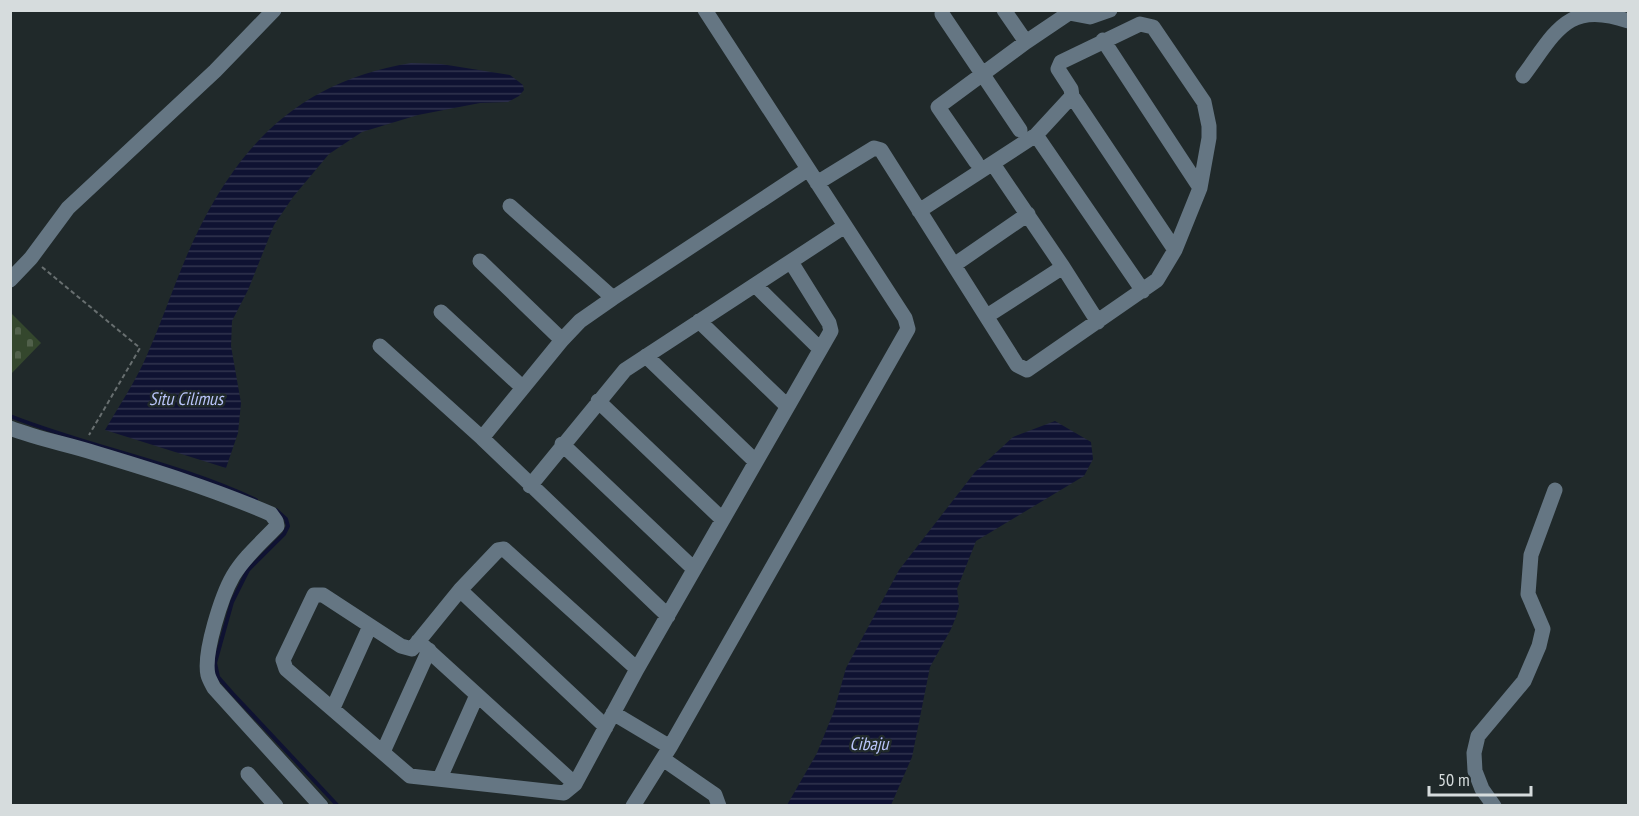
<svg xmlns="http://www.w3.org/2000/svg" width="1639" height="816" font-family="'PT Sans Narrow',sans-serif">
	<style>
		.cemetery { fill: url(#cemetery-stones) }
		.water { fill: url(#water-rules) }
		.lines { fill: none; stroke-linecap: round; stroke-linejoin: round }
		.stream { stroke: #0f1232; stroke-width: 4 }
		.path { stroke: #686f70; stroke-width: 2; stroke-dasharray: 4.5 3; stroke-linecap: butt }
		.minor { stroke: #657683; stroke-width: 15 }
		.labels { text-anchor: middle; stroke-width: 5; stroke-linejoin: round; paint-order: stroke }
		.water-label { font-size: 18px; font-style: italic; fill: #b9c4f9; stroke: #20292a }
	</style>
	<defs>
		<pattern id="cemetery-stones" width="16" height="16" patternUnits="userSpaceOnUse" patternTransform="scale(1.5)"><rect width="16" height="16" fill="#34472d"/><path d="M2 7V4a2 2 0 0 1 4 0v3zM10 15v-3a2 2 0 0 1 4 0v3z" fill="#51614b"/></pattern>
		<pattern id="water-rules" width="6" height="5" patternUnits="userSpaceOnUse" patternTransform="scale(1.5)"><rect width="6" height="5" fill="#0f1232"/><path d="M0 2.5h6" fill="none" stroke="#31344f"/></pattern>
	</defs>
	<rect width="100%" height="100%" fill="#20292a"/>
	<path class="cemetery" d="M11,313L41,343L11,374L10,373Z"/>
	<path class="water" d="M411,63L441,64L510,75L523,85L524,90L519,96L508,102L480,103L418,115L362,132L329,154L293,197L274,225L248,290L232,321L231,346L241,403L238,433L226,468L105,430C119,406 136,381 147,355C166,312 180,266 201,225C248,133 309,80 411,63Z
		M1055,421L1091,442L1093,459L1084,476L976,541L957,589L959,606L956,617L951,629L930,667L912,757L891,805H787L817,753L834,711L846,668L899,570L975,472L1013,437Z"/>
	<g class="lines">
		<path class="stream" d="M10,416C91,448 178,463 256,500
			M276,510L286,519L288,526L284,534L248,570L232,602L215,663L218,677L233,694L338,806"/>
		<path class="path" d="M42,267L140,348L89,435"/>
		<path class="minor" d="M1004,10L1026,42
			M942,14L1020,130
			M1103,40L1200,188
			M1523,76C1556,32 1567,0 1628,21
			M1036,135L1143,291
			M976,162L938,107L1026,42L1069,13L1090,17L1110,10
			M993,164L1063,267L1098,322
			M817,183L874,148L881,150L1017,365L1027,370L1157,280L1175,250L1200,188L1209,138V126L1204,102L1153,27L1140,24L1061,62L1058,69L1071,89L1072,96L1175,250
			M510,206L613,298
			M919,211L1036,135L1072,96
			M480,261L562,340
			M954,265L1028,214
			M10,280L31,258L68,208L215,71L274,10
			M755,285L820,349
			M441,312L523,388
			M987,316L1063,267
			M699,321L786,405
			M380,346L482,438L668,616
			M646,356L755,461
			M598,401L722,519
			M10,428C38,439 67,444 95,453C155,471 213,489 271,514L276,521L277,526C262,542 244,557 233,576C222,595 203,653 208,675C209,679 212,684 214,688L321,806
			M482,438L562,340L580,321L613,298L807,170
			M562,444L694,569
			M530,486L625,370L845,226
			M460,590L606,727
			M418,641L575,784
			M637,669L504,549L498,550L460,590L412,649L401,646L323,595H314L283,660L286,669L410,776L564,793L575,784L637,669L831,331L829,323L791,262
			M333,708L370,626
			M613,713L670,747
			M383,752L429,650
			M663,759L715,795L719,806
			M248,774L276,806
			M440,778L477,695
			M633,806L670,747L908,329L905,318L705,10
			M1494,806L1482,789L1475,771L1474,753L1478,736L1524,681L1539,646L1543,629L1528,594L1531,555L1555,490"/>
	</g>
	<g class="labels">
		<g class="water-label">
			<text x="186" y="405">Situ Cilimus</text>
			<text x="869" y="750">Cibaju</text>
		</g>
	</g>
	<rect width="1639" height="816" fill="none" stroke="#d6dcdd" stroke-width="24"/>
	<path d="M1429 786v9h102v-9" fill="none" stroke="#d6dcdd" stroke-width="3"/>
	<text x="1438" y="786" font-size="18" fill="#d6dcdd" stroke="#20292a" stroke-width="4.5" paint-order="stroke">50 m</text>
</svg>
